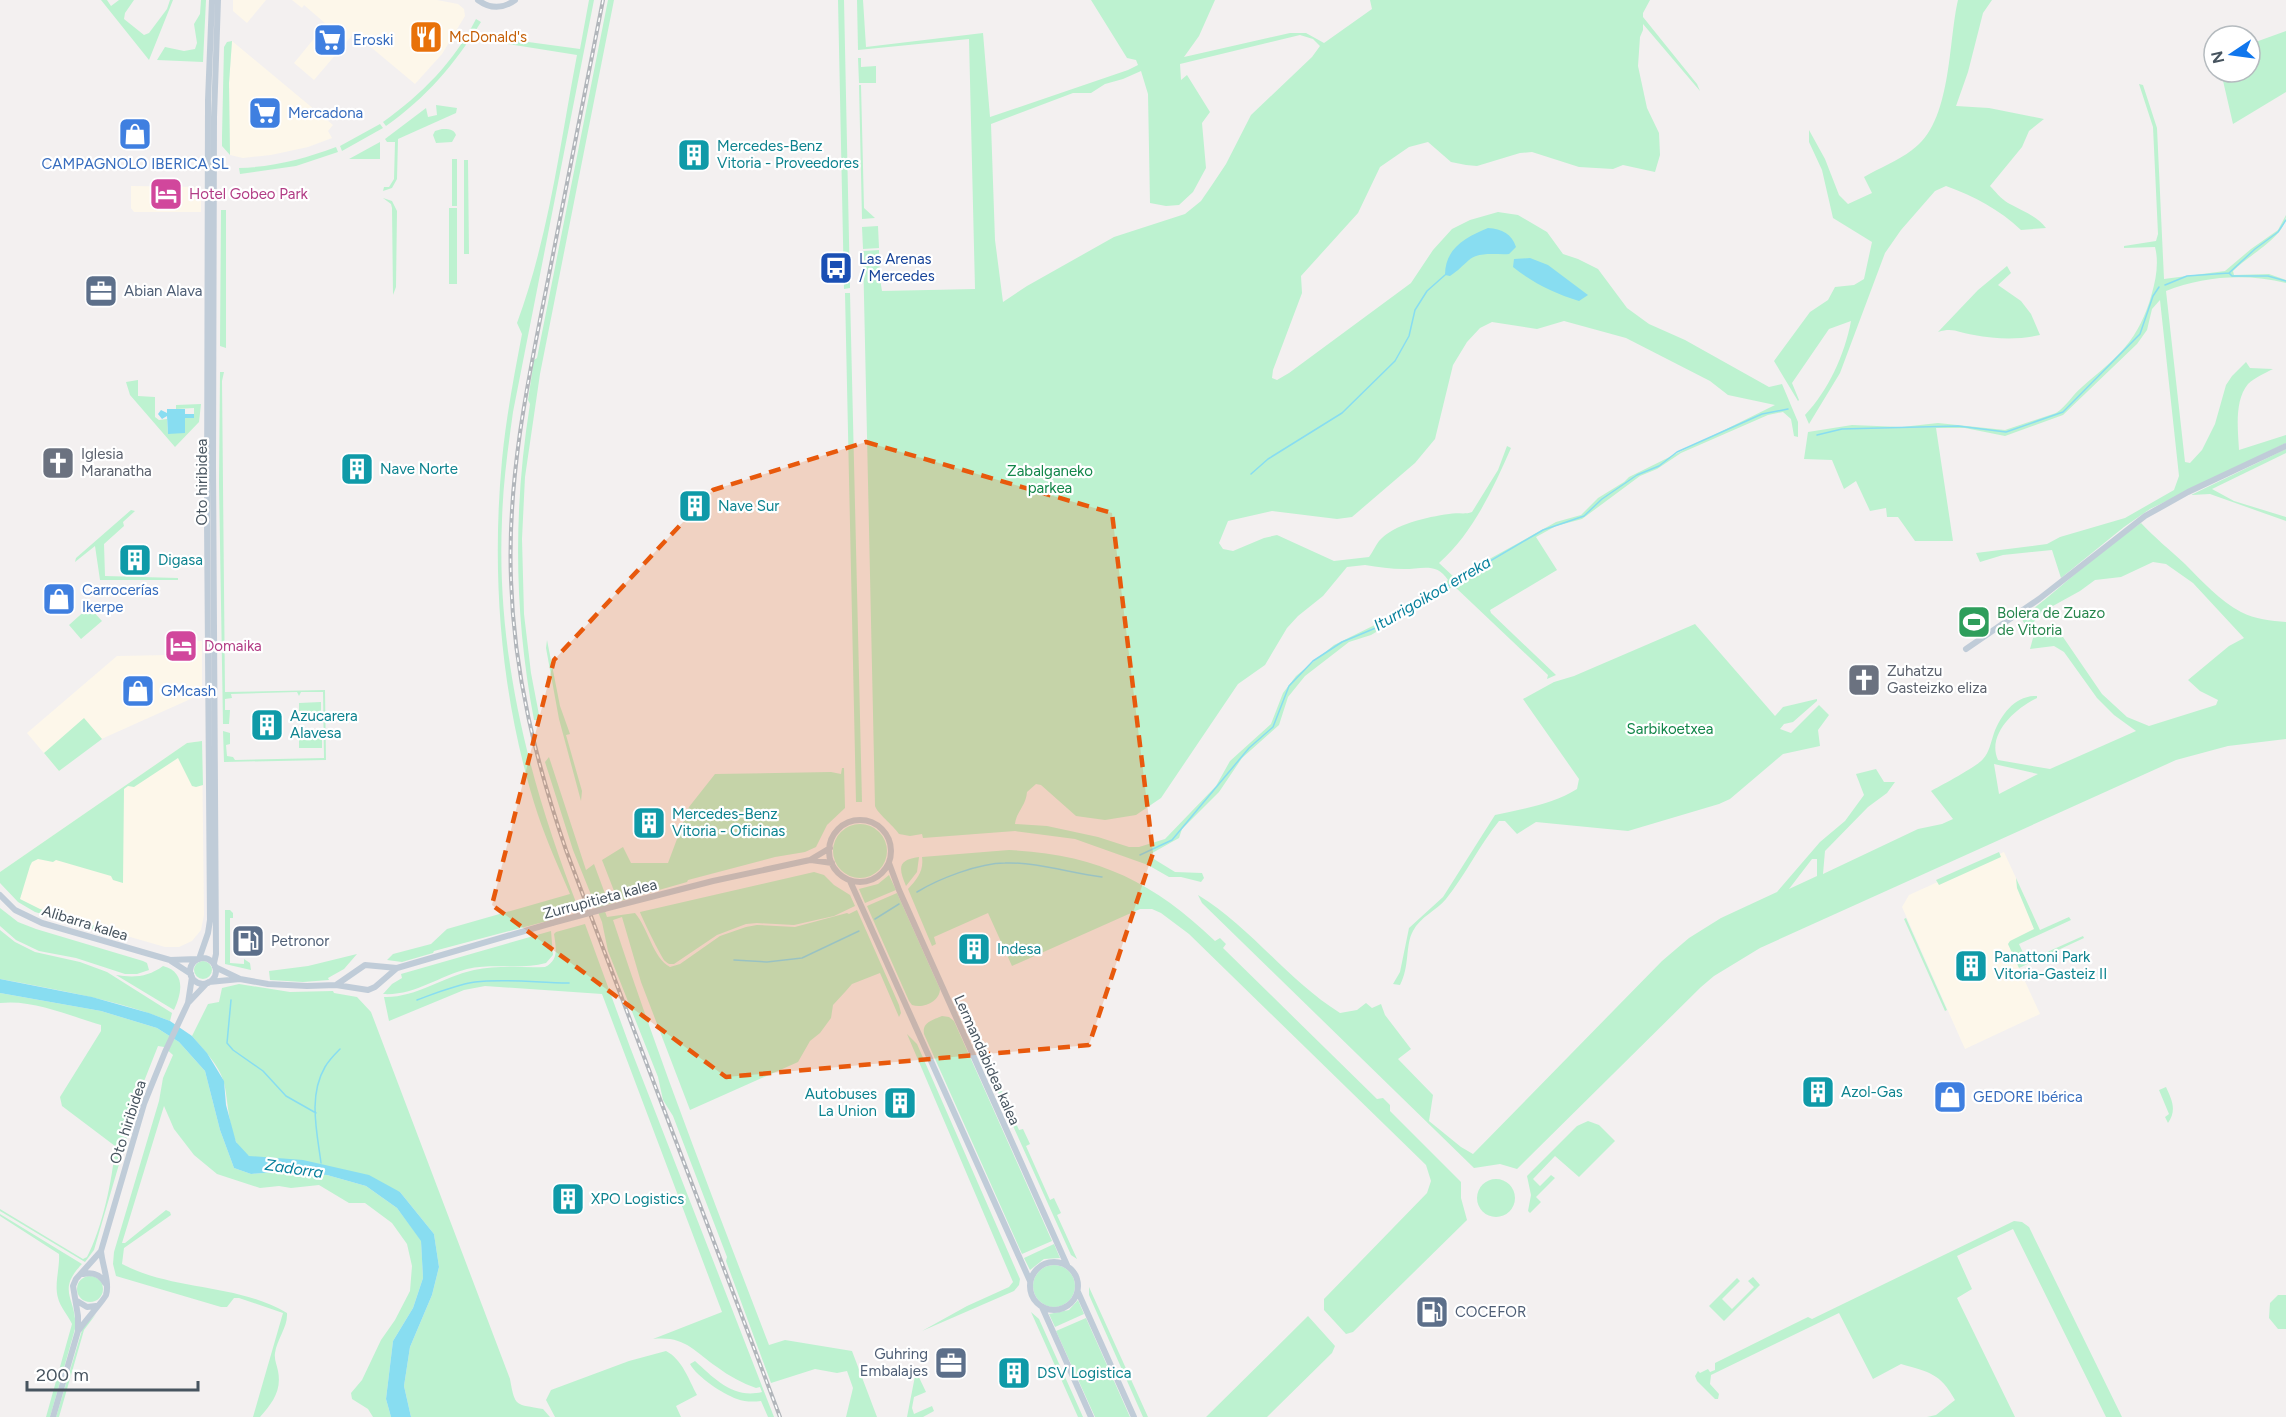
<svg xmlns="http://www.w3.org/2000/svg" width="2286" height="1417" font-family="Figtree,sans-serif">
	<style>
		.commercial { fill: #fdf7ea }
		.green { fill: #bdf2d0; fill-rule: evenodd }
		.water { fill: #88ddf1 }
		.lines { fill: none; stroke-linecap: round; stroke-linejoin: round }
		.stream { stroke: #88ddf1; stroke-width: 1.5 }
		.secondary { stroke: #c0ccd8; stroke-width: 6 }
		.rail-casing { stroke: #b2b6bb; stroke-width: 4 }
		.rail { stroke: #fff; stroke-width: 1.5; stroke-dasharray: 4.5; stroke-linecap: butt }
		.secondary-bridge { stroke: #c0ccd8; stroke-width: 6 }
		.marked { fill: #e8590c; fill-opacity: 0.2; stroke: #e8590c; stroke-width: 4.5; stroke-dasharray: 12 8; stroke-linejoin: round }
		.labels { text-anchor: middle; stroke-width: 4.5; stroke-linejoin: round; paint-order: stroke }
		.food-label { font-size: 15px; fill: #c56008; stroke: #fff; text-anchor: start }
		.shop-label { font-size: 15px; fill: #366cbe; stroke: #fff; text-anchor: start }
		.culture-label { font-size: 15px; fill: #0d838f; stroke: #fff; text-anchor: start }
		.hotel-label { font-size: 15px; fill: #b23c85; stroke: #fff; text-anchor: start }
		.transit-label { font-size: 15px; fill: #164399; stroke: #fff; text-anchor: start }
		.service-label { font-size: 15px; fill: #4e5e75; stroke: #fff; text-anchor: start }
		.worship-label { font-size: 15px; fill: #5b616d; stroke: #fff; text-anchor: start }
		.park-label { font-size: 15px; fill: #128649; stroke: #fff }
		.street-label { font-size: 15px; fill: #47545f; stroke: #fff }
		.leisure-label { font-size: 15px; fill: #27864d; stroke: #fff; text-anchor: start }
		.water-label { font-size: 16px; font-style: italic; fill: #07809c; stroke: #fff }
	</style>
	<rect width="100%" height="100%" fill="#f3f0f0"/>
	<path class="commercial" d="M233,0H266L247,23L233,11Z
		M292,0H437L458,4L464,9L465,16L442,54L415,84L354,33L314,80L294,63L326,24L304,5L302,8Z
		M232,41L333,125L328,131L332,138L308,147L271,155L243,158L230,155L229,83Z
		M131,186L201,187V212H134L131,208Z
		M170,641H202V688H195V697L97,741L59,771L27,733L117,656L169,655Z
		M202,741L204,915L201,930L192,941L179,947H165L40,911L16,897L0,872L187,743Z
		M2004,852L2040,930L2008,944L2040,1014L1965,1049L1902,907L1909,895Z"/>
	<path class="green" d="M101,0H107L111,6L119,0H134L125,13L124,19L144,35L149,33L167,9L170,0H173L149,60Z
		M201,0H206L203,62L157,60L165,47L184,51L195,49L197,43L194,24L200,14Z
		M589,0H594L513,412C508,448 503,484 502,520C496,656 530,785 579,910L551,918V920L434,951L433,953L402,962L387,960L393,954L431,944L447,929L570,894C559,868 547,842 538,815C501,702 491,578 502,460C506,418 514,376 522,334L517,323C549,236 560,144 577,55L482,40L485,36L580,49Z
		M608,0H614L540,374L525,477L522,539L524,614L531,673L540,720H534C514,614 513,510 530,404L528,400L534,360L537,358Z
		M838,0H844L850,288L844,289Z
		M857,0H863L866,47L983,33L990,117L1128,70L1138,65L1136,60L1127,58L1091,0H1215L1199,36L1184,57L1290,33H1306L1324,43L1372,9L1370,0H1650L1643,13V17L1697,84L1700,91L1643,24V30L1640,37L1638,66L1647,108L1659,133L1660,155L1655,172L1623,165L1613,169L1579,167L1532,152L1520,153L1477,166L1466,165L1451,162L1428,142L1409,147L1380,167L1358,213L1301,276L1302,293L1273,370L1272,378L1277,380L1289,373L1411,283L1433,250L1452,229L1470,220L1498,212L1518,215L1547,232L1563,254L1578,259L1598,269L1627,308L1649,324L1685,340L1769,387L1782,384L1798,422V437L1794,436L1791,419L1783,412L1768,415L1681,453L1657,469L1640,476L1582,519L1556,526L1536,537L1557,570L1490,610L1491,613L1556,675L1547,679L1548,675L1454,586L1371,635L1349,642L1305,676L1288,697L1279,725L1242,758L1219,792L1182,829L1179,838L1154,852L1149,856L1175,872L1202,873L1204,878L1201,882L1181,877H1169L1148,865L1075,839L1015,831L923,838L922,834L910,836L899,834C893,825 877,813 875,806L863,251L879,250L880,279L882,291L975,289L969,39L858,50ZM1300,35L1313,39L1320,46L1312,57L1251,115L1226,164L1212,185L1201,201L1185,214L1114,237L1027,286L1003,302L995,240L991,124L1073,93H1091L1105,84L1123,79L1141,71L1148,94L1150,203L1166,206L1179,205L1193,192L1206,168L1202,123L1210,112L1187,75L1181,80L1180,64ZM1564,321L1626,338L1710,381L1728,395L1775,405L1629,477L1624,482L1598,498L1581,515L1556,522L1455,578L1439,563C1473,533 1493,489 1511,448L1507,446L1498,470L1472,512C1464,515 1457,512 1449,514C1427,517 1394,524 1379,541C1375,546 1373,552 1369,557L1334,561L1277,535L1264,538L1233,551L1223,549L1219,543L1228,521L1272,511L1337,519L1352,517L1415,463L1435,439L1453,365L1467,342L1480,328L1492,322L1537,329ZM1365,565C1378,567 1391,569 1404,569C1421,569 1437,562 1448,580L1443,585L1387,619L1334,645L1296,676L1283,693L1271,724L1230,761L1216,786L1165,839L1139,847H1129L1098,837L1047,826L1015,824C1016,812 1026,806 1027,792L1036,784L1041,785L1076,816L1105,820L1136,815L1161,798L1238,684L1265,665L1287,628L1298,616L1323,596L1347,567Z
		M1958,0H1992L1983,13L1968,72L1956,106L1989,108L2044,119L2029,131L2022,147L1990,186C1995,191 2001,199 2008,203C2022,211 2036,215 2046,228L2021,230C2000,210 1974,196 1946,186L1935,191L1901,230L1885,253L1840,373L1809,424L1805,415C1828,391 1845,354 1851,321L1829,329L1792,383L1799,400L1798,401L1774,361L1810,312L1828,300L1835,287L1854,285L1864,279L1872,242L1833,218L1822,170L1809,142V130L1825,159L1839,195L1848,204L1872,193L1864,177C1879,168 1898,161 1912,150C1952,123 1948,42 1958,0Z
		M476,19L481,22C455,64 426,98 386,126L383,122C422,94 454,62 476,19Z
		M2286,31V92L2233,124L2221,72H2250V44Z
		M232,41L229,83L230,155L222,146V136L224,47L227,42Z
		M858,58H861V67L876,66V83H859Z
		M2139,84L2143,85L2157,128L2164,279L2225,271L2251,249L2278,230L2286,215C2286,237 2248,255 2233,271L2234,275L2269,274L2286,280V283C2247,273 2203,276 2166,291L2185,462L2190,463L2202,450L2215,424L2226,385L2232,376L2246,362L2250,368L2273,369C2265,373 2254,378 2248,384C2234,401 2238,430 2239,450L2286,435V443L2150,509L2124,527L2061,578L2052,550L2003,555L1980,562L1976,553L2047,544L2060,537L2125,518L2174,490L2179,476L2160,300L2152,309L2147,330L2137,344L2063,415L2005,436L1965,428H1936L1953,541H1915L1898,517H1887L1886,508L1870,511L1856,481L1844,489L1832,460L1804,459L1808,432L1852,425L1902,427L1938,423L2005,430L2056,413C2067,406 2072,395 2082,387C2118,356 2139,341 2152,293C2156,279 2159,262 2155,247L2124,248V246L2156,241L2158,234L2153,127Z
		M859,85H861L864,208L875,218L862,219Z
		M436,105L457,108L456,113L398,139L397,179L392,188L383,191L384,187H389L394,179L395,142H387L385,139L426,108L428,117L437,115Z
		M380,124L383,128L342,151L340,146Z
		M442,129C448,129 454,129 456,135L452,142L436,143L433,135L435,131Z
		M380,142V159H349Z
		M336,147L338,152L296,166L240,174L239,168C273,167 304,159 336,147Z
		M452,159H457V206H452Z
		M464,160H468L469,254H464Z
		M383,198L392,201L397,211L396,287L393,295L392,208L391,204Z
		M449,208H457V284H449Z
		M221,210H226V348L220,346Z
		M878,226L879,248L863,249L862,227Z
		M2007,266L2011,273L1998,285L2021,301L2031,314L2040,335C2018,340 1996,339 1974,335C1958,333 1954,327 1938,332L1978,290Z
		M845,293H850L862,802H856Z
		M220,372H224L222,381L225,692L325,690L326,760L224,762L223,731L230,733V744L226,745L227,756L233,757L235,760L324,758L323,692H301L299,696L297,692L231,694L232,698L225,699V710H230L229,724H223L219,483Z
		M138,380V396L155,397V417L159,420L167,419L168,434L185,418H194V408L176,409V405L201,404L199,422L175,447L130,395L126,382Z
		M2286,449V453L2212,489L2234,501L2286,517V521L2210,494L2191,495Z
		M131,510L135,511L123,522L124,526L104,544L105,576L178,578V580H100L95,546L75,562L76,558Z
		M2141,523C2155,538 2170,550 2185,564C2202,581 2220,601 2241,612C2255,619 2271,621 2286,622V739L2228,746L2176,760L1760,948L1714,976L1701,987L1517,1169L1500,1164L1474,1168L1202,903L1198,895C1251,927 1287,980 1340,1013L1357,1010L1366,1003L1372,1008L1381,1004L1385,1015L1411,1049L1398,1059L1433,1095L1429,1121L1461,1147L1473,1154L1662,961L1689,938L1721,918L1777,892L1820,842L1845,821L1864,795L1856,774L1876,769L1884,782H1895L1887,793L1868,807L1825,851L1823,874L1918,829L1942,824L1953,819L1931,791C1940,786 1978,766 1983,759C1989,753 1991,742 1994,733C2001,715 2015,695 2037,696V698C2017,707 1986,734 1998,760L2050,769L2136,731L2114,715L2097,698L2064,652L2054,646L2030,649L2033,638L2052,633L2063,637L2102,694L2127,717L2149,726L2216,705L2218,700L2200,691L2188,680L2229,646L2244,638L2193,583L2166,564L2153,562L2121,577L2095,580L2080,591L2042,612L2028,629L2021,618C2062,588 2098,551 2141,523ZM1994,764L2038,774L1999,794ZM1812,859H1817V876L1789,889Z
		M89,607L102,621L81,639L69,625Z
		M1695,624L1775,716L1783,707L1817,699V701L1793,722L1784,724L1780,729L1791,733L1819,705L1829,715L1818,730L1820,746L1783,754L1730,799L1719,804L1628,831L1536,822L1517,834L1505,821H1499C1479,846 1466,874 1446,899C1437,910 1420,917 1413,931C1405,945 1410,966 1400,985L1393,984L1400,972L1409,928L1443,897L1495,815C1523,809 1553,804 1577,789L1579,779L1523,699L1554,682L1574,676Z
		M547,640L560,706L570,734L566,735L582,791L581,801L559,719L546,648Z
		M321,702V717L319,712L301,713L299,717V703Z
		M84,718L102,739L59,771L44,753Z
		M320,733H322V748H299V734L301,738H319Z
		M202,741L203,785L196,787L192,786L178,758L134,787L128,786L124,789L123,883L113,880L111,876L56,860L53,862L38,859L32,862L30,866L20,899L40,909L115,932L127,933L128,937H119L35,912L18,902L0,883V872L187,743Z
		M549,757L586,870L594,864L607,899L616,896L602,860L623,847L631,863H668L689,807L715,774L831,772L841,774L842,768H844L845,808L827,825L816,847L805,852L775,857L688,880L687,882L603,906L607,917L635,913C648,928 653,958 670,967L680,964L720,936L746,927L757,925L795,927L847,913L849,914L857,910L899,1005L901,1013L899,1017L880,973L852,984L845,992L833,1005L831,1018L820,1033L810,1041L798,1062L690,1110L641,982L622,917L613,920C660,1063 715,1204 769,1345L785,1340L852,1351L877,1417H846L853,1388L847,1371L837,1373L815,1369L771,1383L726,1261L727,1257L673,1116L663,1100L658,1077L608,951L602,922L573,850L545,762Z
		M833 851a27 27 0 1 1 54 0a27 27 0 1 1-54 0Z
		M1009,850C1096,854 1153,881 1215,941L1220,938L1226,944L1223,948L1377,1099L1383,1098L1390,1105V1111L1461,1182V1198L1467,1220L1353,1332L1346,1334L1324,1310V1299L1427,1193L1431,1181L1426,1165L1189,934L1161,913L1152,909H1140L1012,966L988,913L934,937L936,944L932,946L908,889C917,879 924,871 922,857Z
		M1999,852L2001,857L1939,885L1936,880Z
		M919,857L917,872L906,886C898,867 898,860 919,857Z
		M814,872L824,875L834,885L850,895L855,906L834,916L794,925L757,923L746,924L717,935L674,964C670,964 669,965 665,961C662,959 641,916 640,912Z
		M889,875L896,890L865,903L859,889L878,884Z
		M2016,878L2040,930L2069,917L2071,920L2019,944L2027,961L2083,936L2084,938L2019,968L2008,944L2010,941L2034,929L2017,888Z
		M897,893L940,989C940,1001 924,1009 912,1005L909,1001L867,906Z
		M0,908L18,922L36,929L143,961L147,963L149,970L137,974H125L76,958L39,951L16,940L0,926Z
		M225,910H230L233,913V918H230V963L244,964V959L250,963L251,970L225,964Z
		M1906,918L1947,1010L1945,1011L1904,919Z
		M585,924L630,1047L774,1417H768L761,1401C753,1402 745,1402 737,1399C723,1394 697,1377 690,1364L695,1361C715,1379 733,1399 762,1392L760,1387L756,1388C742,1383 729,1376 717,1367C693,1351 686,1336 653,1339L722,1312L602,994L485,986L464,990L389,1021L384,997C415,998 443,977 474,970C497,965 522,968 545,967C559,960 556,948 554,934L556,932Z
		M0,930L15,942L35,952L80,962L107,972L172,1013L170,1021C115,999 57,990 0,979Z
		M551,931L553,955L546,963C522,970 493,963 467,969C439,976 414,996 383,994L392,984L402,978L401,974Z
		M357,954L344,969L328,978L329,980L303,982L270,980L269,971L308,966Z
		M194 970a9 9 0 1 1 18 0a9 9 0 1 1-18 0Z
		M163,966C186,972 182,993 174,1010L116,975C134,978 148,977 163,966Z
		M239,984L290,992L333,991L334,993L357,997L371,1012L510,1379C515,1408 516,1404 543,1409L550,1417H411L404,1386L410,1347L432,1295L439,1267L434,1234L400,1192L268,1159C263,1158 255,1159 249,1156C228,1147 229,1102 224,1083C220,1066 203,1049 192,1036L208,1004L219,1002L222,988Z
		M0,993L101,1011L157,1028L179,1042L205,1071L220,1130L234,1168L251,1174L276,1172L327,1175L366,1186L397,1208L421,1240L423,1278L413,1308L393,1341L386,1399L391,1417H373L368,1409L352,1399L351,1393L362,1380L381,1340L395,1320L410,1291L412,1266L407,1244L392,1223L365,1203H349L319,1185L291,1188L279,1186L260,1188L217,1174L194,1155L174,1129L164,1106L122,1243H125L166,1210L170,1212L171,1215L124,1248L122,1264C173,1291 236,1283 287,1313C288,1327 277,1339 275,1353C274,1360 277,1365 278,1371C282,1391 272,1403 260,1417H253L283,1313L239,1298H234L227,1307H221L116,1276L113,1264L114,1252L159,1101L163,1078L173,1055L164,1047L158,1046L141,1089L94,1250L85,1262L0,1211V1209L83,1259L87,1257C102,1229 113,1178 115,1146L62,1106L60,1097L101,1031V1025C70,1016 33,999 0,1003Z
		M966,1009L1019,1130L1023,1129L1030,1144L1026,1146L1050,1200L1054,1198L1061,1213L1057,1215L1077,1259L1071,1255L966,1021Z
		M942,1016L949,1017L954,1021L1052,1241L1022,1254L924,1034C922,1022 933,1020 942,1016Z
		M907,1034L917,1044L1020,1279L1019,1285L1014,1291L922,1331L967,1306L1009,1287L1013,1282Z
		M2166,1087C2172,1100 2177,1110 2168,1123L2165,1117L2169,1114L2159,1090Z
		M1588,1121L1599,1125L1615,1141L1579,1177L1555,1156L1533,1179L1540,1186L1551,1175L1555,1178L1536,1197L1541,1202L1530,1213L1528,1211L1531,1195L1527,1176L1577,1126Z
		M1477 1198a19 19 0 1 1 38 0a19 19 0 1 1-38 0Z
		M0,1214L82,1264C55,1292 78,1299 75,1329L50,1417H46L72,1324C68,1315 60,1307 58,1298C54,1284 60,1268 59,1254L0,1216Z
		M2014,1221L2022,1222L2029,1227L2122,1417H2106L2013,1229L1957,1256L1972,1289L1957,1298L2015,1417H1927L1936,1415L1955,1400C1940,1373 1929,1372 1901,1364L1873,1379L1839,1313L1711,1375L1710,1384L1719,1394L1718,1399H1715L1697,1381L1695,1376L1698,1371L1700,1373L1708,1369L1710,1372L1715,1370V1363L1808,1317L1812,1319Z
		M1054,1244L1060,1258L1044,1259L1030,1270L1024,1258Z
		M1033 1286a21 21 0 1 1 42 0a21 21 0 1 1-42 0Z
		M77 1289a13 13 0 1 1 26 0a13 13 0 1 1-26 0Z
		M1753,1277L1760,1285L1724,1321L1709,1306L1737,1278L1740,1281L1722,1299L1732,1309L1754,1287L1748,1281Z
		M1089,1287L1148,1417H1143L1089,1295Z
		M2278,1295H2286V1329H2278L2269,1318L2270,1303Z
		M1078,1300L1084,1314L1055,1327L1049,1314L1069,1310Z
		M1031,1312L1039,1319L1083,1417H1078Z
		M96,1314L84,1330L59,1417H56L83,1327Z
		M1308,1316L1335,1346L1332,1353L1267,1417H1206Z
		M1086,1318L1130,1417H1095L1056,1331Z
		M666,1351C682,1359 689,1380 697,1395L676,1406L681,1417H555L546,1400L551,1390L629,1361Z
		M916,1371L926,1392L914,1397L912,1408L914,1414L932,1406L934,1411L923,1417H907Z"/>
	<path class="water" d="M1488,228C1502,229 1512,234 1516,247L1509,254C1497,255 1479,251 1469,260C1462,266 1459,270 1450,276L1445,275C1445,248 1466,237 1488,228Z
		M1530,258L1548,265L1588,295L1579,301C1554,293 1533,283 1513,267L1514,259Z
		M167,409H185V414H194V418H185V433L168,434L167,416L162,419L158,414L161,410L167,413Z
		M0,979L92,997L149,1013L170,1021L192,1036L207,1053L224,1081L226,1105L236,1142L249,1156L303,1160L369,1175L400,1192L434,1234L439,1267L432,1295L410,1347L404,1386L411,1417H391L386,1399L393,1341L413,1308L423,1278L421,1241L397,1208L366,1186L327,1175L276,1172L251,1174L234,1168L220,1130L205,1071L179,1042L157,1028L101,1011L0,993Z"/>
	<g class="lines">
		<path class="stream" d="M2229,273L2232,276H2268L2286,281
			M2165,285L2187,276L2229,273L2255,249L2278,232L2286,220
			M1817,435L1842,429L1958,426L2006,432L2063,412L2140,334L2153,296L2159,287
			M1251,474L1268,459L1342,413L1395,361L1409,336L1415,310L1427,291L1445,275
			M1140,855L1172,840L1249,748L1273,727L1289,686L1313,661L1342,642L1378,627L1543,530L1584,516L1602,499L1637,475L1659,466L1677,452L1762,414L1788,409
			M917,892C938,879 979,863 1005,863C1037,862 1070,873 1102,877
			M875,919L899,904
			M734,960L767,962L802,958L859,931
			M231,1000L227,1043L233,1050L263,1071L286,1096L316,1113
			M417,1000C436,993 455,985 475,982C506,978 538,983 569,983
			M321,1163C317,1132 308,1096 325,1067C329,1060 335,1054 340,1049"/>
		<path class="secondary" d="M478,0C490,9 503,9 515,0
			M1966,649L2039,599L2145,516L2188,492L2286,446
			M829 851a31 31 0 1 1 62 0a31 31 0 1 1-62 0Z
			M811,860L832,863
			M889,863L899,890L1067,1265
			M850,881L1030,1281
			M0,895L15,910L42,923L170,960L197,959
			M604,909L713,881L810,860L830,848
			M190 971a13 13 0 1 1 26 0a13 13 0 1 1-26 0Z
			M199,959L208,933L210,920L207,519L208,100L212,0
			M171,961L191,974
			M214,963L216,954L213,466L214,117L218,0
			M215,967L240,979L268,984L307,986L336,985L368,990L375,987L397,968
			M209,982L240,979
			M336,985L365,965L397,968L552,923
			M188,1003L207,983
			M1030 1286a24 24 0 1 1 48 0a24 24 0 1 1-48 0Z
			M83,1274C93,1272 100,1274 105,1283
			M1078,1292L1134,1417
			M77,1301L87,1307L96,1306
			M1042,1307L1091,1417
			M79,1330C84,1322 104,1300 106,1295C110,1283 102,1264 101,1251
			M53,1417L78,1331V1316L73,1286L76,1279L101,1251L144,1104L165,1052L188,1003L192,977"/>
		<g class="rail-casing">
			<path id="rail" d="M603,0C585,93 566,187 548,280C528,379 507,479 511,580C514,674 536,762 566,850L780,1417"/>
		</g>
		<use href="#rail" class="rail"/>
		<path class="secondary-bridge" d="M552,923L604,909"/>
	</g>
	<path class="marked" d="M866,442L1112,513L1153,853L1089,1045L726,1077L492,905L554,660L713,490Z"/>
	<defs>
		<g id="restaurant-square" transform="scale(1.725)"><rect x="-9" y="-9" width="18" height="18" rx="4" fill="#e8710a" stroke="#fff"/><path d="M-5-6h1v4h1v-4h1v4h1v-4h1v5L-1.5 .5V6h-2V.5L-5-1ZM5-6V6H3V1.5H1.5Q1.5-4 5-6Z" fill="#fff"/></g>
		<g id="supermarket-square" transform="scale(1.725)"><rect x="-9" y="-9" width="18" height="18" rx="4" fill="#3f7fe0" stroke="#fff"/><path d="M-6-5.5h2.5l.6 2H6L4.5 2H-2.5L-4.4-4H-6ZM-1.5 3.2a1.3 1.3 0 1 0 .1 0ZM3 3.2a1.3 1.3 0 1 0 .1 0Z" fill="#fff"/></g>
		<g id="shop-square" transform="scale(1.725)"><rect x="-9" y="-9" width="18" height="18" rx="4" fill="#3f7fe0" stroke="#fff"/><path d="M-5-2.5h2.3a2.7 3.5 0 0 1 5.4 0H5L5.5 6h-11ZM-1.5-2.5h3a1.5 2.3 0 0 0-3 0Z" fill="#fff"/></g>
		<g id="building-square" transform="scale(1.725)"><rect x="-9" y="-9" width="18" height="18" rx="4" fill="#0f9aa8" stroke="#fff"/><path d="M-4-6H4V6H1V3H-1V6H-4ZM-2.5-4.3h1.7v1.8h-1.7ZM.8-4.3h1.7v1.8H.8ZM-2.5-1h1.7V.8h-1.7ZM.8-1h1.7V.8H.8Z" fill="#fff"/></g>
		<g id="hotel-square" transform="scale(1.725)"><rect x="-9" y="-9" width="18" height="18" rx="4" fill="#d1479c" stroke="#fff"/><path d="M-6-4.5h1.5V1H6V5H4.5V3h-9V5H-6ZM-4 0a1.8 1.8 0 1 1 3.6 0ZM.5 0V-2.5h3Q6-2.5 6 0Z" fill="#fff"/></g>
		<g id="bus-square" transform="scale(1.725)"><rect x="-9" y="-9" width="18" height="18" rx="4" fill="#1a4fb4" stroke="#fff"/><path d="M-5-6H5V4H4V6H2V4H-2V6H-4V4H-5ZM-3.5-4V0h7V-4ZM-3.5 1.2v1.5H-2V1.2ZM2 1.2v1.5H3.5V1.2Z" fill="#fff"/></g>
		<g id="office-square" transform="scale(1.725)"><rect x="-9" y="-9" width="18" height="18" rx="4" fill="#5c6f8a" stroke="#fff"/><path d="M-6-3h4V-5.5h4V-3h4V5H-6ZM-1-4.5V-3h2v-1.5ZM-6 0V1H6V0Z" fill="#fff"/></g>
		<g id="church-square" transform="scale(1.725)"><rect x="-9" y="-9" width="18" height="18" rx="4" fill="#6b7280" stroke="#fff"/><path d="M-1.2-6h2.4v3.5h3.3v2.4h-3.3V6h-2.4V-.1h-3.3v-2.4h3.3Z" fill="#fff"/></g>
		<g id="stadium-square" transform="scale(1.725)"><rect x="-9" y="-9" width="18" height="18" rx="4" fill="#2e9e5b" stroke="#fff"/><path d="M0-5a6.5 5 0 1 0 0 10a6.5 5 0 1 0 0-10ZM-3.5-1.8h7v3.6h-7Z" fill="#fff"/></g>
		<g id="fuel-square" transform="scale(1.725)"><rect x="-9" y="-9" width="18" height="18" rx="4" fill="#5c6f8a" stroke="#fff"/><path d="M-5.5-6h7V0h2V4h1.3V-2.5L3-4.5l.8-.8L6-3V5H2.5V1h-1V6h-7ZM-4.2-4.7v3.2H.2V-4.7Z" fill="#fff"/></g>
	</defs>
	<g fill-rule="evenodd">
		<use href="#restaurant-square" x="426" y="37"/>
		<use href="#supermarket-square" x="330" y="40"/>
		<use href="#supermarket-square" x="265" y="113"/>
		<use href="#shop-square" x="135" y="134"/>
		<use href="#building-square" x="694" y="155"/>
		<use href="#hotel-square" x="166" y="194"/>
		<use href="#bus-square" x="836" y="268"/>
		<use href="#office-square" x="101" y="291"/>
		<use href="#church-square" x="58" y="463"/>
		<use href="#building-square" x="357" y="469"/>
		<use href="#building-square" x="695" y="506"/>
		<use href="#building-square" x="135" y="560"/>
		<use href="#shop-square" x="59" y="599"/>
		<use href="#stadium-square" x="1974" y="622"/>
		<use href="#hotel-square" x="181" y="646"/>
		<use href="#church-square" x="1864" y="680"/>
		<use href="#shop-square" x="138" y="691"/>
		<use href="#building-square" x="267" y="725"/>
		<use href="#building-square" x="649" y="823"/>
		<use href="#fuel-square" x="248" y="941"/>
		<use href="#building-square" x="974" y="949"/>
		<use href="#building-square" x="1971" y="966"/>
		<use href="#building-square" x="1818" y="1092"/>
		<use href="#shop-square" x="1950" y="1097"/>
		<use href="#building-square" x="900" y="1103"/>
		<use href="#building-square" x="568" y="1199"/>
		<use href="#fuel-square" x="1432" y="1312"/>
		<use href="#office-square" x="951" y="1363"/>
		<use href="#building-square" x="1014" y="1373"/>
	</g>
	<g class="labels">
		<g class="food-label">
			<text x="449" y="42">McDonald's</text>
		</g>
		<g class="shop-label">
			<text x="353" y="45">Eroski</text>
			<text x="288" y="118">Mercadona</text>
			<text x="135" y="169" text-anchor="middle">CAMPAGNOLO IBERICA SL</text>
			<text x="82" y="595">Carrocerías<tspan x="82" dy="17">Ikerpe</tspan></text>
			<text x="161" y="696">GMcash</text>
			<text x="1973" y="1102">GEDORE Ibérica</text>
		</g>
		<g class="culture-label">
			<text x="717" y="151">Mercedes-Benz<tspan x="717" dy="17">Vitoria - Proveedores</tspan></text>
			<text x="380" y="474">Nave Norte</text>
			<text x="718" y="511">Nave Sur</text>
			<text x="158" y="565">Digasa</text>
			<text x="290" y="721">Azucarera<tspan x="290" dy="17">Alavesa</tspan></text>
			<text x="672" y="819">Mercedes-Benz<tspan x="672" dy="17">Vitoria - Oficinas</tspan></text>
			<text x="997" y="954">Indesa</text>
			<text x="1994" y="962">Panattoni Park<tspan x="1994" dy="17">Vitoria-Gasteiz II</tspan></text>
			<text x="1841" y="1097">Azol-Gas</text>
			<text x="877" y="1099" text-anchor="end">Autobuses<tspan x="877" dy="17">La Union</tspan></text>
			<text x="591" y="1204">XPO Logistics</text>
			<text x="1037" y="1378">DSV Logistica</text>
		</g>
		<g class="hotel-label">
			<text x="189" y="199">Hotel Gobeo Park</text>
			<text x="204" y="651">Domaika</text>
		</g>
		<g class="transit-label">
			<text x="859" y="264">Las Arenas<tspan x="859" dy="17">/ Mercedes</tspan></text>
		</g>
		<g class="service-label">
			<text x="124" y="296">Abian Alava</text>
			<text x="271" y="946">Petronor</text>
			<text x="1455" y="1317">COCEFOR</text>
			<text x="928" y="1359" text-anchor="end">Guhring<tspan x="928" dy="17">Embalajes</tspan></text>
		</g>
		<g class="worship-label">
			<text x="81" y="459">Iglesia<tspan x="81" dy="17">Maranatha</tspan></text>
			<text x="1887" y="676">Zuhatzu<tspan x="1887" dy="17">Gasteizko eliza</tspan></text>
		</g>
		<g class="park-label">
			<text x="1050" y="476">Zabalganeko<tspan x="1050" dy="17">parkea</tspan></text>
			<text x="1670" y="734">Sarbikoetxea</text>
		</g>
		<g class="street-label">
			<text transform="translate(202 482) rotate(-90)" y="5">Oto hiribidea</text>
			<text transform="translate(600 899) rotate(-15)" y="5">Zurrupitieta kalea</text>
			<text transform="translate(85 923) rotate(17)" y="5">Alibarra kalea</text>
			<text transform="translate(987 1060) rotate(66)" y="5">Lermandabidea kalea</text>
			<text transform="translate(128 1122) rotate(-72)" y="5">Oto hiribidea</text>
		</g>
		<g class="leisure-label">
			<text x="1997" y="618">Bolera de Zuazo<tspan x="1997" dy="17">de Vitoria</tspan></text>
		</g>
		<g class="water-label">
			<text transform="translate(1432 593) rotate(-30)" y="6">Iturrigoikoa erreka</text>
			<text transform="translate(294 1168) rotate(8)" y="6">Zadorra</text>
		</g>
	</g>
	<g transform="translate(2232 54) rotate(257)"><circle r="28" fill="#ffffff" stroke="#b5bbbf" stroke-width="1.5"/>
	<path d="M0-4.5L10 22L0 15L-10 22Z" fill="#1076ed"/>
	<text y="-9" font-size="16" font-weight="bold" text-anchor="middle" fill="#47545f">N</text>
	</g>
	<path d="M27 1381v9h171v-9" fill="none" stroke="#47545f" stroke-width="3"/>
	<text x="36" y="1381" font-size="18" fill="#47545f" stroke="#ffffff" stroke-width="4.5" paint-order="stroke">200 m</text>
</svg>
